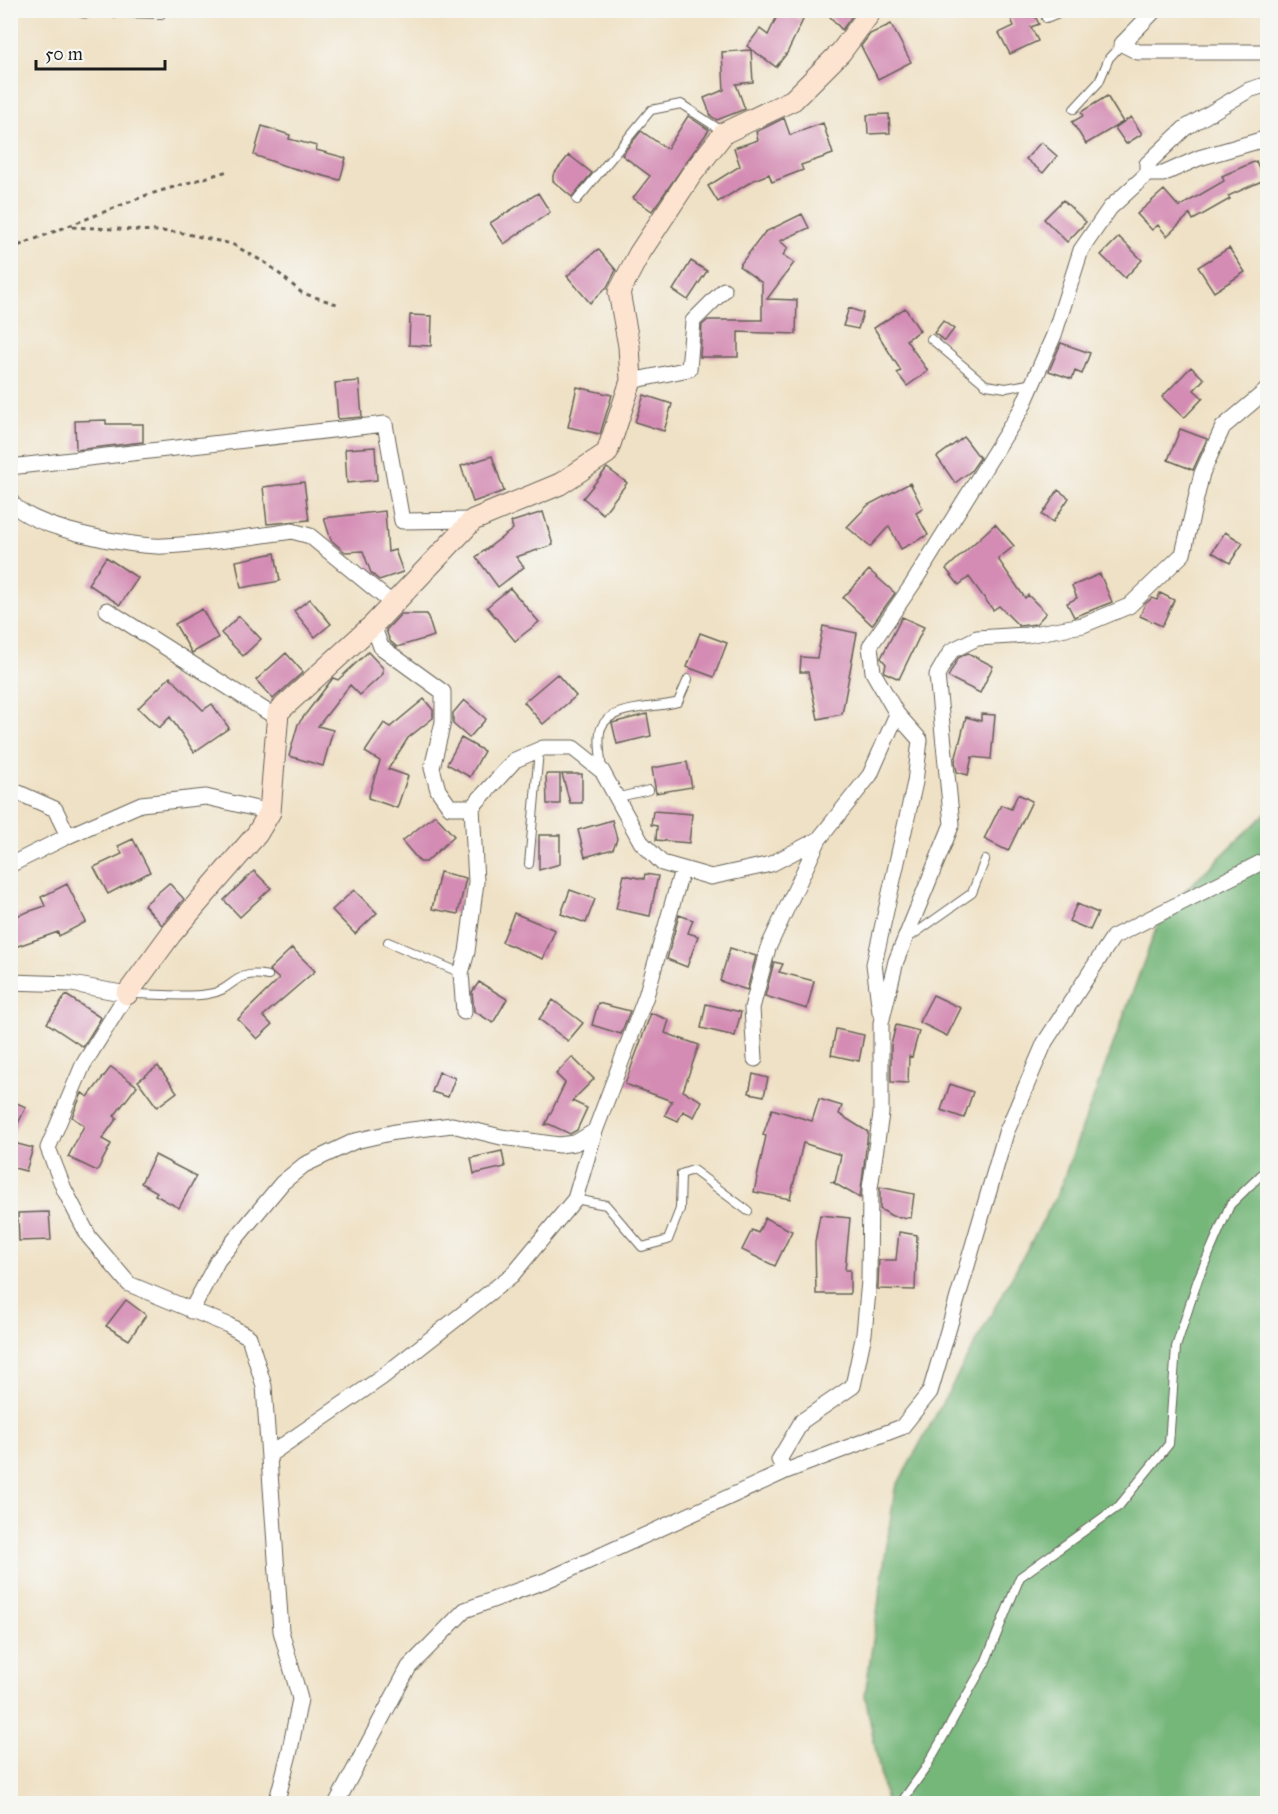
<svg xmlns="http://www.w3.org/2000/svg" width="1278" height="1814" font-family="'IM FELL Great Primer',serif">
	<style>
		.forest { fill: #74b679; stroke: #48694a; stroke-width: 1.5 }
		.building { fill: #d48cb4 }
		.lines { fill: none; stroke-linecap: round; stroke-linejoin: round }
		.lane-casing { stroke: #666157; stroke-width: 10 }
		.street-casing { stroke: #666157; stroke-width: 17 }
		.secondary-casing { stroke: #666157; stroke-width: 23 }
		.path { stroke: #666157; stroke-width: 3; stroke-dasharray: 4.5 4.5; stroke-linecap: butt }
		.lane { stroke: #fff; stroke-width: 8 }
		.street { stroke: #fff; stroke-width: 15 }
		.secondary { stroke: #fde4d0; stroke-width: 21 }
	</style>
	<rect width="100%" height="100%" fill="#f6f6f2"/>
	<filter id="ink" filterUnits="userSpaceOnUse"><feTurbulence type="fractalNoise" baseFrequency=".0167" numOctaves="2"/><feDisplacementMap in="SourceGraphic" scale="12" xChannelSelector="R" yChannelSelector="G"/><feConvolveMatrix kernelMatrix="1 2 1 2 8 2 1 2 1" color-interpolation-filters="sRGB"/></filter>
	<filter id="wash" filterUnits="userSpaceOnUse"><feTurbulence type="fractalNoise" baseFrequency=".008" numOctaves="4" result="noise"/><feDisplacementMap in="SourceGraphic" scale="24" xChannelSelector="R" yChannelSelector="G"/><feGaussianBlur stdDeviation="1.35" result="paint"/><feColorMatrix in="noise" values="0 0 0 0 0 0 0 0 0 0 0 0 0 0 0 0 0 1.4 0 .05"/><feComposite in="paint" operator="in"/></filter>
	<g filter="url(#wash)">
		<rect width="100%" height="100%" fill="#efe1c5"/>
		<path class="forest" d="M1267,812V1803H886L865,1695L895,1489L1058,1193L1162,913Z"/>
		<g id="blocks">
			<path class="building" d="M780,10L803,20L787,53L776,67L747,46L760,29L768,35Z
				M824,10H856L842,30Z
				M1024,10H1032L1039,24L1031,27L1038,41L1010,54L999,33L1014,26L1010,17Z
				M891,24L911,62L878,79L861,46L870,34Z
				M751,50L753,82L736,84L745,109L717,120L711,116L704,98L724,90L722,52Z
				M1107,96L1123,122L1086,144L1072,122L1083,116L1081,112Z
				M889,114L890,133L868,134L867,115Z
				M688,116L709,130L652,211L633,198L650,176L622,155L641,131L667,149Z
				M1131,117L1142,134L1126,144L1115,128Z
				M784,118L790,135L823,123L833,154L801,165L803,170L772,182L769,174L754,180L718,202L708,186L740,166L734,148L758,140L756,132Z
				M262,126L290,135L289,139L317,146L316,150L346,158L340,180L285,166L254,155Z
				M1041,142L1057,156L1043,173L1026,159Z
				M569,155L592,173L572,197L553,181V175Z
				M1256,161L1264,180L1228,196L1230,199L1193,220L1190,214L1167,236L1158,225L1152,230L1137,214L1164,190L1179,207L1224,181L1222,176Z
				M538,193L550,212L504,244L490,223Z
				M1063,200L1086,222L1067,242L1044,219Z
				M802,214L809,228L780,241L788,248L783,255L794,263L767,299L797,300L796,334L738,332V357H700L702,325L708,320H762V283L739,266L765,232Z
				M1119,237L1142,260L1125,278L1101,255Z
				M1229,248L1245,272L1214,292L1198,267Z
				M598,249L616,270L607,287L590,303L567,276Z
				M691,261L707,271L688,300L673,290Z
				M849,308L863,313L858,329L843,326Z
				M905,308L920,331L906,340L928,371L907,386L897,373L901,371L874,328Z
				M410,315L432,316L431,346L409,345Z
				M943,321L954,329L945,341L934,333Z
				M1061,343L1090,353L1082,374L1075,371L1072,379L1049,371Z
				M1191,367L1204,379L1194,390L1203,398L1184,418L1162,397Z
				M359,381L362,417L338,419L335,383Z
				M577,387L612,395L600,434L568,427Z
				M644,395L672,404L664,431L635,422Z
				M106,420V424H143V442L76,450L75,421Z
				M1180,429L1207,439L1193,470L1168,460Z
				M964,437L980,458L971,471L955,483L937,457Z
				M375,447L377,480L347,483L345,449Z
				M492,456L504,491L473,502L461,466Z
				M607,468L627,483L603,514L583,498Z
				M304,482L309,520L267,524L263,487Z
				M910,483L923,509L916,513L928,535L901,549L889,526L870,547L847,527L868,505Z
				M1058,490L1069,498L1053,522L1042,515Z
				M385,511L388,552L395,550L403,572L379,580L371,573L363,551L345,552L331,540L324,518Z
				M543,512L553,545L516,557L524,567L498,587L476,557L513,529L511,522Z
				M995,524L1014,546L998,559L1025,598L1028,595L1046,613L1036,624L1019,626L999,606L993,610L969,577L959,585L946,569Z
				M1225,532L1243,543L1230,563L1212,552Z
				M275,553L280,581L241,588L236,561Z
				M106,557L138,578L120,605L88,584Z
				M869,570L895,593L872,625L843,598Z
				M1100,574L1112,602L1074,617L1067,603L1077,598L1072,586Z
				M510,588L539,622L515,641L487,607Z
				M1160,593L1174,600L1162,626L1140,616L1145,604L1152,598L1157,600Z
				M310,599L331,624L315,637L294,611Z
				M202,609L218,638L192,653L175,624Z
				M401,614H427L434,636L397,647L390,641L386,630Z
				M239,616L261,639L243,656L221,633Z
				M902,617L924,627L899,679L884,672L886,664L881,658Z
				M823,626L857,633L842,714L818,719L808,672H800L801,657L817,658Z
				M700,633L727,643L714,677L687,667Z
				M368,652L383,668V674L360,695L350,685L318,726L333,730L323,766L289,756L298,724L333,678L338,680Z
				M286,653L303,672L273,699L256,680Z
				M968,653L993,666L980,693L948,677L958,658Z
				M557,674L576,696L543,724L524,702Z
				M170,677L203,710L212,704L229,728L194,752L170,717L159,728L138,708Z
				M424,699L433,710V718L408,738L388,769L408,776L397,808L368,798L380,761L365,752L384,723L390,727Z
				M464,700L486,719L469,738L453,724V713Z
				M647,714L651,736L617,744L612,723Z
				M981,714L995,715L991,759L972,757L968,775L957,772L955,761L966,717L981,721Z
				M461,738L484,751L470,777L447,764Z
				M687,762L692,787L656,793L652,768Z
				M546,774H560V804H547Z
				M562,774H582V803H570Z
				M1018,794L1032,801L1008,851L984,839L1001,805L1011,809Z
				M653,811L692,814L689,843L656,840L657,826L651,825Z
				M435,815L454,836L426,862H420L402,841Z
				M612,820L617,839L613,849L585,857L578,830Z
				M539,835H560V864L539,870Z
				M133,839L150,872L108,894L94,867L122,854L118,846Z
				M254,871L271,888L240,917L224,900Z
				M440,872L466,878L458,914L432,909Z
				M645,874L658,876L650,916L616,909L624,875L644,879Z
				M169,883L184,899L162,925L144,905Z
				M67,884L86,922L59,936L58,932L15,947L10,932V918L45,906L41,897Z
				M354,890L377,913L355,934L332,910Z
				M570,890L595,899L586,923L561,914Z
				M1077,904L1098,913L1090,930L1069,921Z
				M514,913L555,930L543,959L502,942Z
				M679,915L693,920L688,933L698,936L687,967L667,959Z
				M292,948L315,971L263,1016L272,1025L257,1039L238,1019L279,979L269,970Z
				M730,948L756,956L747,990L720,981Z
				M774,962L783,964L779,972L814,981L807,1009L765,996Z
				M479,982L507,999L493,1023L474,1011L472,992Z
				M66,995L101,1018L83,1047L47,1023Z
				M933,995L961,1008L947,1036L919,1022Z
				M553,1000L583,1023L568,1041L539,1019Z
				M598,1003L630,1011L621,1034L592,1025Z
				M706,1004L741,1012L735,1036L701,1028Z
				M651,1013L669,1020L665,1033L699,1045L683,1091L702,1101L694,1117L683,1111L678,1121L665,1115L672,1101L625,1084Z
				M896,1025L919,1031L912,1057L909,1056L908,1083L891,1082V1045Z
				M836,1029L864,1035L859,1061L831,1055Z
				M572,1057L594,1079L572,1101L587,1108L577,1130L570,1134L549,1124L545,1125L565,1083L556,1074Z
				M158,1066L177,1092L157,1107L138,1081Z
				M111,1067L137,1086L114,1116L117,1118L102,1139L111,1144L97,1171L68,1157L84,1126L72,1117L82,1093L88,1097Z
				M439,1072L455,1078L448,1097L432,1092Z
				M753,1074L768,1078L764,1096L749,1093Z
				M950,1084L973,1092L964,1118L941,1110Z
				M819,1099L842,1106L839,1114L868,1132L860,1198L832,1182H835L841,1155L803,1143L790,1199L754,1192L766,1136L763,1135L772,1109L812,1121Z
				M10,1100L26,1107L10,1140Z
				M10,1142L33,1148L26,1171L10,1167Z
				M502,1151L505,1167L474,1174L471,1158Z
				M155,1155L196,1176L179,1208L155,1195L157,1192L141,1183Z
				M880,1187L914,1194L911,1218L892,1216L880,1209Z
				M49,1212L51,1240L19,1241L18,1213Z
				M820,1215L850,1218L845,1270H850V1294H816L815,1242Z
				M765,1218L792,1231L775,1266L742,1250L752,1230L758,1233Z
				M899,1232L917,1235L915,1290L878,1289L879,1260H896Z
				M126,1300L146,1315L129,1340L106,1326Z"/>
		</g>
	</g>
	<g filter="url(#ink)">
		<use href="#blocks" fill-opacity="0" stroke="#666157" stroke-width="1.5"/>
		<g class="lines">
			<g class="lane-casing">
				<path id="lane" d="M87,12L161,14
					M1046,18L1066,10
					M1074,109L1099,82L1109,58L1122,44
					M577,200L651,110L681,104L722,131
					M931,339L986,385L1006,388L1033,383
					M602,770C601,758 598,744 600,732C605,704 656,709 678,702L688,679
					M615,798L649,790
					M529,864L539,750
					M907,939L972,893L985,860
					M388,942L461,973
					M132,994C156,994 184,998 208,994C236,990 232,969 268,976
					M575,1199L606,1205L642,1247L668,1240L680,1209L681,1174L693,1170L748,1211
					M900,1804L925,1769L985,1663L1020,1577L1119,1506L1169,1444L1176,1347L1198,1279L1230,1205L1268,1168"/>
			</g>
			<g class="street-casing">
				<path id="street" d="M83,10H88
					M1155,10L1122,44L1138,52H1268
					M1268,84L1249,90L1185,128L1147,164V174H1163L1199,158L1268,138
					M631,381L689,369L693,321L724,290
					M10,467L385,424L402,521L473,520
					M10,499C21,527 135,548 164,546C206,544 250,537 292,531L310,536L393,604
					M107,610L277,718
					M373,625L381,647L443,692V722L432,768L438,790L450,807H472L515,760L543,748H573L602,771L641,842L662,863L711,877L771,864L819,839L870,775L897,714
					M10,789L55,809L68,836
					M10,865L68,836L141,804L206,797L270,812
					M10,982L72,984L127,994L83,1065L48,1148L64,1189L89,1237L129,1284L228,1325L249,1337L264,1386L281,1631L300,1699L290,1750L276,1804
					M464,1012L461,973L467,952L476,882L472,807
					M880,1012L874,964L915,782L920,740L897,714L873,672L870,646L912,585L1022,408L1054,335L1081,250L1110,208L1147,174
					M755,1059L752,1008L768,948L819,839
					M191,1311L218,1260L282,1183L304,1165L355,1141L395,1132L452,1125L501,1137L559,1145L575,1143L595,1131L646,996L682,870
					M269,1455L381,1378L512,1275L575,1199L595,1131
					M786,1471L779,1460L802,1421L853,1386L864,1334L869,1281L870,1188L881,1114V1023L896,961L952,824L937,675L951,651L977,638L1027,635L1083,625L1129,606L1183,554L1202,473L1223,427L1268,389
					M336,1804L409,1667L465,1610L547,1580L786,1471L902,1427L930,1392L1006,1133L1045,1042L1113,937L1268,859"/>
			</g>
			<g class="secondary-casing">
				<path id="secondary" d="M127,994L171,934L257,834L270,812L278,712L373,625L473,520L560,484L607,453L631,381L629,346L619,292L639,254L691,175L724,133L793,100L841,52L872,10"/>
			</g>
			<path class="path" d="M72,227L178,232L232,244L269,265L302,293L340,305
				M10,249L147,195L228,171"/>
			<use href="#lane" class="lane"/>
			<use href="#street" class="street"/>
			<use href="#secondary" class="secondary"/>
		</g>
	</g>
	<rect width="1278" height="1814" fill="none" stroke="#f6f6f2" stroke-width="36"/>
	<path d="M36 60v9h129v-9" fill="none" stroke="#1c1c1c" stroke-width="3"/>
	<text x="45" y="60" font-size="18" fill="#1c1c1c" stroke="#f6f6f2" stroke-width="4.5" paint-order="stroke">50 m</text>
</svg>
